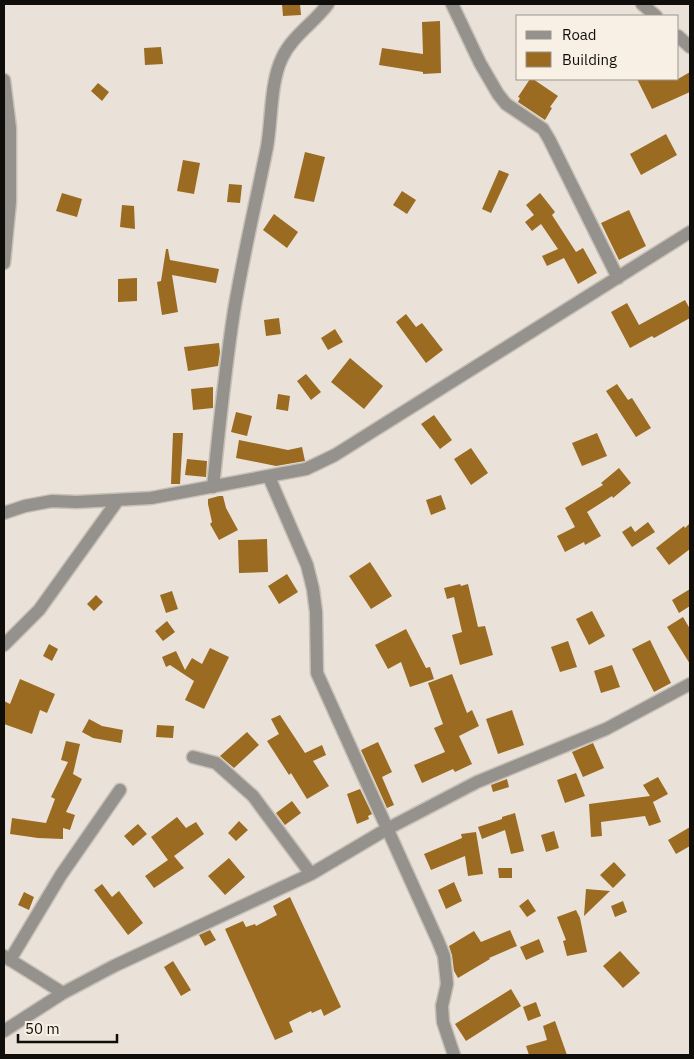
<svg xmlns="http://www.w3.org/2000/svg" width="694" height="1059" font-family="'IBM Plex Sans',sans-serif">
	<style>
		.building { fill: #9a6b21 }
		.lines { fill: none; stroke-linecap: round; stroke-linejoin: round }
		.minor-casing { stroke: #c7c0b7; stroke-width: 15 }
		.tertiary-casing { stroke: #c7c0b7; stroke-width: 15 }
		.minor { stroke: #95918d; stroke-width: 12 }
		.tertiary { stroke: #95918d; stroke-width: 12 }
	</style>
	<rect width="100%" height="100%" fill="#eae2d8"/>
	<path class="building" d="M282,4H300L301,15L283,16Z
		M440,21L441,73L423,74V72L379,65L382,48L423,54L422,22Z
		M161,47L163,64L145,65L144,48Z
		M690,72V92L652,109L637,79H678Z
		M530,79H533L558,96L550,107L552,108L545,120L518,102L520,98L518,97Z
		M98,83L109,92L102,101L91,91Z
		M666,134L677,155L641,175L630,154Z
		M305,152L325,157L314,202L294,198Z
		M183,160L200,163L194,194L177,191Z
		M499,170L509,174L491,213L482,209Z
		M229,184L242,185L240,203L227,202Z
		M402,191L416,200L407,214L393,205Z
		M62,193L82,199L77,217L56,211Z
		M540,193L555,212L552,215L576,252L583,248L597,273L578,284L564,258L547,266L542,256L558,249L541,224L532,231L525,222L534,215L526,205Z
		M122,205L134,206L135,229L120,227Z
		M629,210L646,246L619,260L601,223Z
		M274,214L298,232L287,248L263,230Z
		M166,249H168L170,260L219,269L216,283L172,275L178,312L162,315L157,282L161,281Z
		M137,278V301L118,302V279Z
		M685,300L690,309V318L654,338L652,336L630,348L611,312L627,303L639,325Z
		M406,314L416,327L422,323L443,350L426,363L396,322Z
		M279,318L281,334L266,336L264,320Z
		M335,329L343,342L328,350L321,338Z
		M219,343L220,352L218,366L188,371L184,347Z
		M350,358L383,386L364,409L331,382Z
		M306,374L321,392L311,400L297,381Z
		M617,384L628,400L632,398L651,428L636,437L606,391Z
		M213,387V408L193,410L191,389Z
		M278,394L290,396L288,411L276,409Z
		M236,412L252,416L247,436L231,432Z
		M434,415L452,440L440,449L421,424Z
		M173,433H183L180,484H171Z
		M597,433L607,456L582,466L572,443Z
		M239,440L288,450L302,447L305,461L276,466L236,458Z
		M471,448L488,473L471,485L454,459Z
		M187,459L207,461L206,477L185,475Z
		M619,468L631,483L613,498L612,496L587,512L601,536L585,545L584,542L565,552L557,536L575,527L565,508L603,485L601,483Z
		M441,495L446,509L431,515L426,500Z
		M219,496H223L226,508L238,530L219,540L210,524L212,522L208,504V499Z
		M648,522L655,532L632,547L622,532L631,526L635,532Z
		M690,523V549L669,565L656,548L684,526L685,528Z
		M267,539L268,572L239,573L238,540Z
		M370,562L392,596L371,609L349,576Z
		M287,574L298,592L279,604L268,586Z
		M460,584L461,586L468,584L478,627L485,626L493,655L460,665L452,635L462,632L454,597L447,599L444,588Z
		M690,589V606L679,613L672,600Z
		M172,591L178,609L166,613L160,595Z
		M96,595L103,602L94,611L87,604Z
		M592,611L605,636L589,645L576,619Z
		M683,617L690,629V664L667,627Z
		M167,621L175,632L163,641L155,631Z
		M406,629L426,668L430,667L434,679L410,687L401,662L388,669L375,645Z
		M650,640L671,683L654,692L632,649Z
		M568,641L577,667L560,672L551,647Z
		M49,644L58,649L52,661L43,656Z
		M210,648L229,657L204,709L185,700L194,681L170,665L166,667L162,657L176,651L185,670L192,658L202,664Z
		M612,665L620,687L601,693L594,671Z
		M452,674L467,713L472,710L479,726L459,736L472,764L455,772L453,769L422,783L414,765L445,752L434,728L443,724L428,683Z
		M20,679L55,694L47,713L40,710L32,734L4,724V701L10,704Z
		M512,710L524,745L498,754L486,719Z
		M280,715L305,753L322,745L326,755L313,761L329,786L307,799L291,773L289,775L267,741L279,734L271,719Z
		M89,719L102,726L123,730L121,743L93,738L82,732Z
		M157,725L174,726L173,738L156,737Z
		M247,732L259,745L234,768L220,756Z
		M66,741L80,744L73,774L82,779L66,812L75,815L70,830L63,828V839L38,838L10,834L12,818L46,823L55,799L51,797L68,762L61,760Z
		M378,742L392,772L382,777L394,805L387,808L361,750Z
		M593,743L604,768L583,777L572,752Z
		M576,773L585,796L565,803L557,780Z
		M658,777L668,794L653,802L661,822L649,826L645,816L601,822L602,836L591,837L589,804L650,796L643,785Z
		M507,779L509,787L493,792L491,785Z
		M360,789L372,814L368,816L369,819L357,824L347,794Z
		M292,801L301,813L285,825L276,813Z
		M515,813L524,851L511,854L505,830L482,839L478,827L502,819V817Z
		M177,817L186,828L196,822L204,834L174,856L184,868L154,888L145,876L168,860L151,837Z
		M239,821L248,830L236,841L228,833Z
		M138,824L147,834L133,846L124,836Z
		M690,827V846L676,854L668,840Z
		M554,831L559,848L546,852L541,835Z
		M476,832L483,874L468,876L465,856L431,870L424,854L462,838L461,834Z
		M229,858L245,877L225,895L208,876Z
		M614,862L626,875L613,888L600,875Z
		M498,868H512V878H499Z
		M454,882L462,901L446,909L438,890Z
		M102,884L112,897L119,891L143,923L128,935L94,890Z
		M586,889L610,891L584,916Z
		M24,892L34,897L29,910L18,905Z
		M290,897L341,1007L324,1016L321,1009L312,1013L311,1011L289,1022L293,1032L275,1040L225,929L243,921L246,927L255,924L256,926L277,915L273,906Z
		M528,899L536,911L527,917L519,906Z
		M623,901L627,912L615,917L611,906Z
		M576,910L580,918L587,952L567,956L563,941L566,940L557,917Z
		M210,930L216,940L205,946L199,935Z
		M510,930L517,946L489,958L490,959L458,978L454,971L452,955L449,946L474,931L481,942Z
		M539,939L544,952L526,960L520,947Z
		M620,951L640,973L623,988L603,966Z
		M173,961L191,990L181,996L164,967Z
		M511,989L521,1006L466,1041L455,1024Z
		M536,1002L541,1016L528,1021L523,1007Z
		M555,1021L567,1055H529L526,1046L547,1040L543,1026Z"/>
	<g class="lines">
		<g class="minor-casing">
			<path id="minor" d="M452,4L480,63L498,94L506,104L543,129L549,139L618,278
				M642,4L656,16
				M678,36L690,47
				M269,477L307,565L313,589L316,612L317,673L438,941L444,956L447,984L442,1006L443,1022L454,1055
				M213,487C219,428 225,369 234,311C243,256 256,202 267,147C272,119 270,83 282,58C292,36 314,23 328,4
				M4,513L25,506L52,501L77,502L151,498L306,469L335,455L690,232
				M4,645L39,610L118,500
				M193,757L216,763L253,796L311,874
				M4,956L63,993
				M10,960L61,875L120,790
				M4,1031L63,993L114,966L311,874L387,829L477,782L606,729L690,684"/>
		</g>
		<g class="tertiary-casing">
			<path id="tertiary" d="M4,80L10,128V202L4,263"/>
		</g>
		<use href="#minor" class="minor"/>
		<use href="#tertiary" class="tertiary"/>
	</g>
	<rect width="694" height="1059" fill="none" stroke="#100e0a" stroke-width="10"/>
	<rect x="516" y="15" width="162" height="65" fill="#f8efe5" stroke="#9b958d"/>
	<rect x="526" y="31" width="25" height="8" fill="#95918d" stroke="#9b958d"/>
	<text x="562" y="40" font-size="15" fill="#100e0a">Road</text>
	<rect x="526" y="52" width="25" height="15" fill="#9a6b21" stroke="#9b958d"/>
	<text x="562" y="65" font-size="15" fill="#100e0a">Building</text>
	<path d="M18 1034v8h99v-8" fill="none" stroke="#100e0a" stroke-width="2.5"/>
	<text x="25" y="1034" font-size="15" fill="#100e0a" stroke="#f8efe5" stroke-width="4" paint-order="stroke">50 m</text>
</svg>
